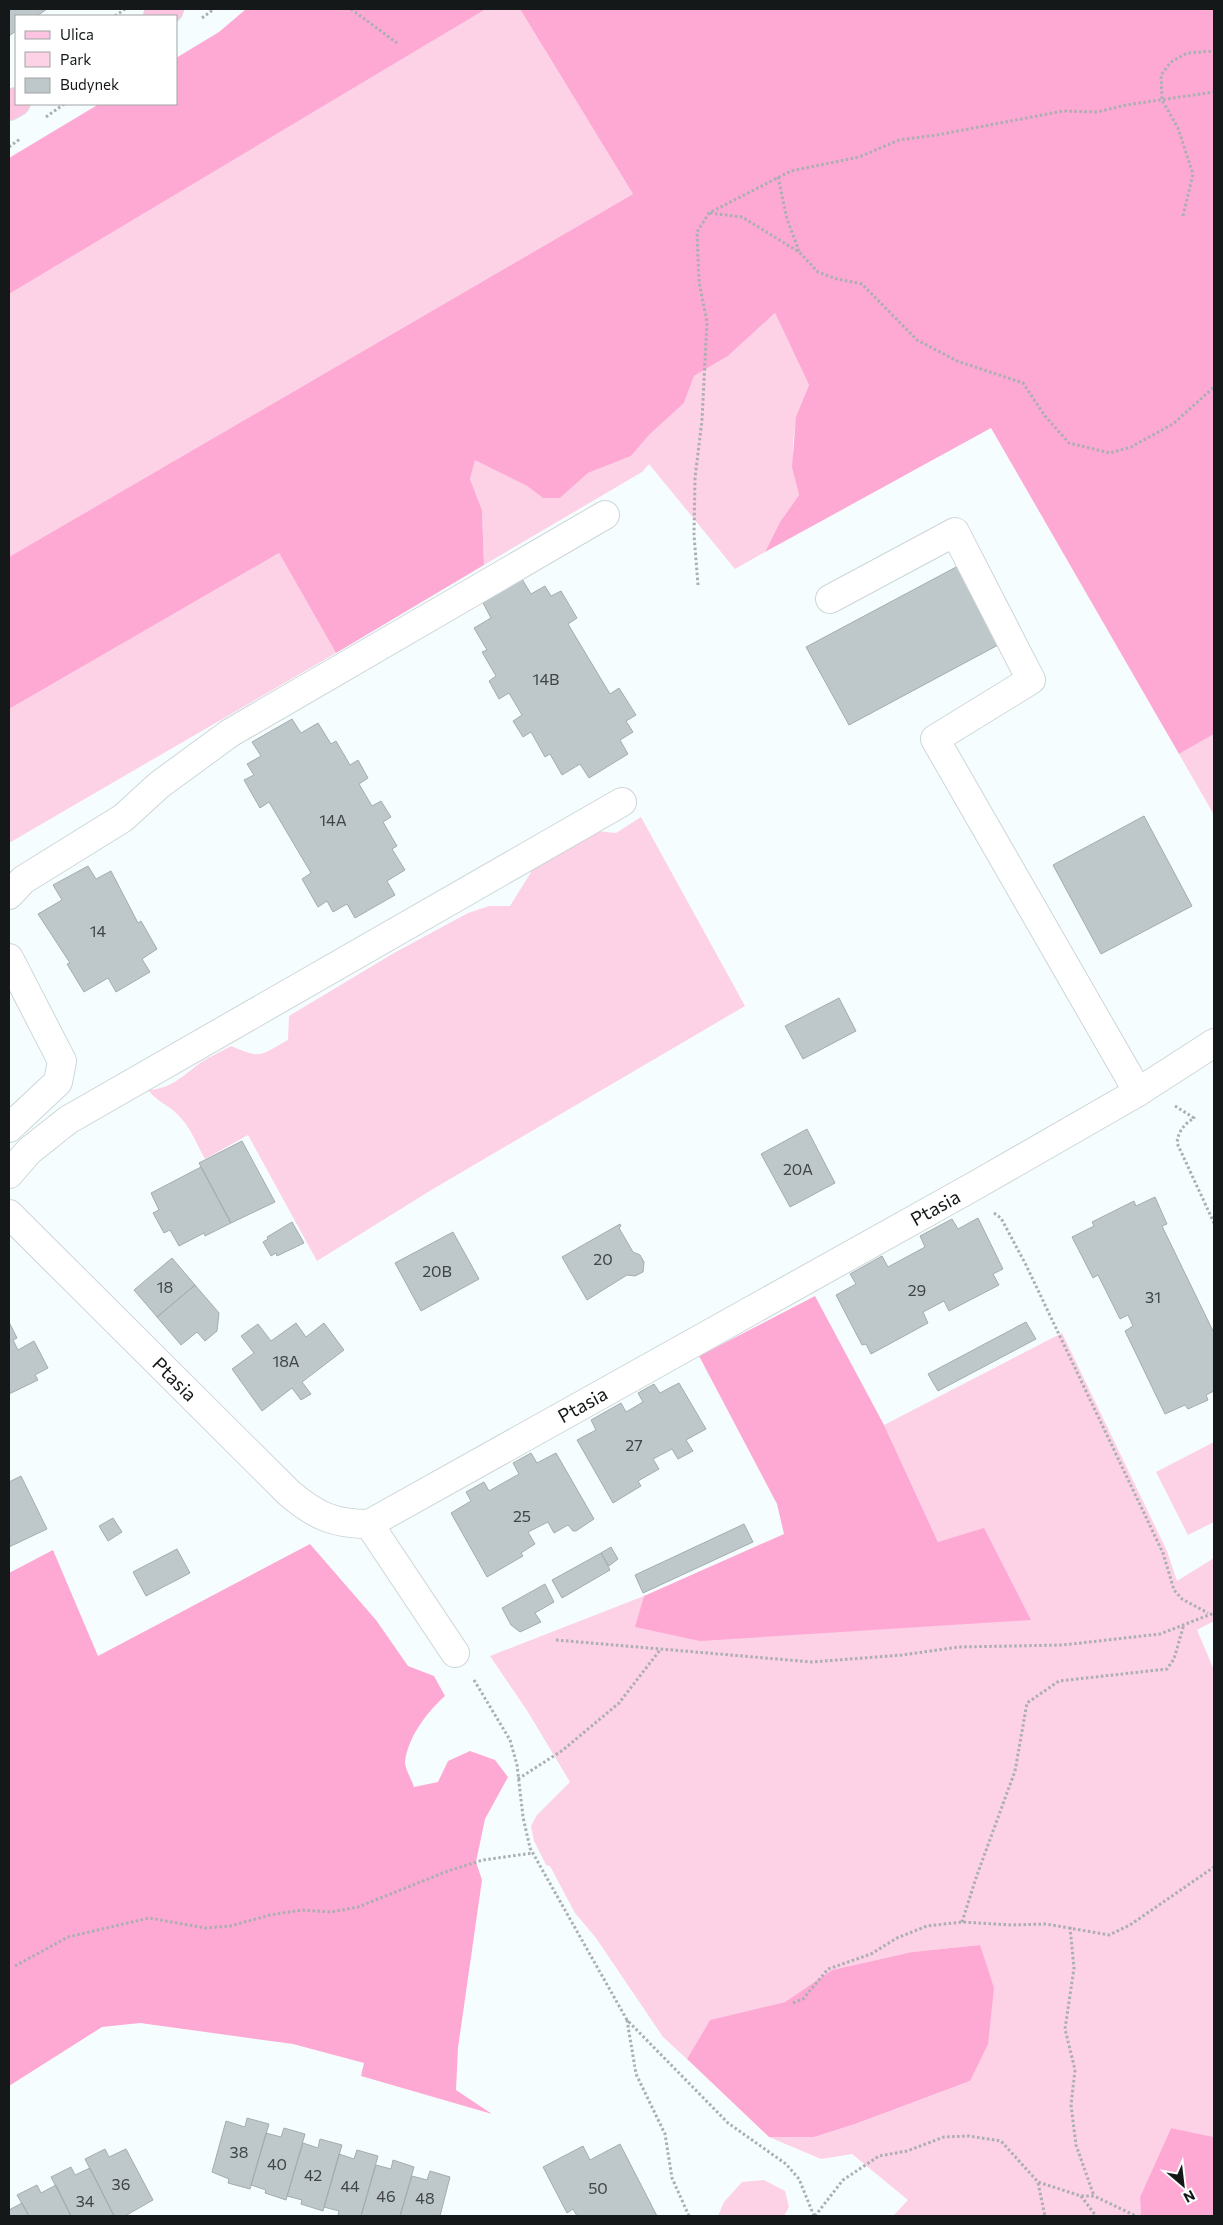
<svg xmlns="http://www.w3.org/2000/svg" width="1223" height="2225" font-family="Commissioner,sans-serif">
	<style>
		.green { fill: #fdd1e6 }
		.forest { fill: #fda9d4 }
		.building { fill: #bec7c9; stroke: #a4adae }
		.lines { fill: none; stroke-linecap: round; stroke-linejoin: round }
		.minor-casing { stroke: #cdd6d8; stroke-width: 30 }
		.major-casing { stroke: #dadada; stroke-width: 30 }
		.path { stroke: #aaafb1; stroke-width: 3; stroke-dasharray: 2.5 2.5; stroke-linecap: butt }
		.minor { stroke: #fff; stroke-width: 28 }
		.major { stroke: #fcc4e1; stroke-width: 28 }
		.labels { text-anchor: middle; stroke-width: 4; stroke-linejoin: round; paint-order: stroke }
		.number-label { font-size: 16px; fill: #3f4445 }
		.street-label { font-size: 19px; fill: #151819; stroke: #fff }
	</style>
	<rect width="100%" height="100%" fill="#f6fdff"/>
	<path class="green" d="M486,9H520L633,194L9,557V294Z
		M775,313L809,385C792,426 788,451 799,495L780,522L765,552L735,569L649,464L642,472L484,565L482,510L470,479L475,459L527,486L543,498H560L588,473L631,456L649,435L684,403L694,376L728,356Z
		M279,553L336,653L9,843V709Z
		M1214,734V815L1179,754Z
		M641,817L745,1006L433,1189L317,1261L248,1135L205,1159C197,1145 190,1126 178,1115C168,1104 158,1103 148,1090C169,1089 181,1078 196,1066C206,1058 219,1053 231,1046C262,1059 259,1056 288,1040L289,1016L394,953L468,913L489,906H510L533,869L596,831L616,833Z
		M1062,1333L1167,1551L1177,1581L1214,1558V1621L1197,1630L1214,1670V2137L1171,2128L1140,2197L1141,2216H893L908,2200L852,2154L821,2159L769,2137H814L855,2124L970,2081L980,1945L912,1952L832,1970L785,2002L710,2020L687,2059L663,2037L596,1938L575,1913L550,1866L546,1865L534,1841L531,1826L537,1815L570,1782L528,1712L490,1656L644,1596L636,1627L938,1542L884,1425Z
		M1214,1442V1522L1188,1535L1156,1472Z
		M764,2180L785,2191L789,2207L784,2216H718L724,2202L742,2182Z"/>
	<path class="forest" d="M246,9H486L9,294V158L99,104H176V58L219,32Z
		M520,9H1214V734L1179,754L991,428L765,552L780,522L799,495L792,467L796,417L809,385L775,313L728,356L694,376L684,403L649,435L631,456L588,473L560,498H543L527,486L475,460L470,479L482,510L484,565L336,653L279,553L9,709V557L633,194Z
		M815,1296L884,1425L938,1542L984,1528L1031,1620L700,1641L635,1627L644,1596L784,1534L777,1504L699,1356Z
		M310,1544L376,1620L408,1666L434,1676L445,1696C427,1712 408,1737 405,1762C405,1769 412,1780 414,1787L438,1782L448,1761L470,1751L495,1760L508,1777L485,1819L476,1862L482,1880L458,2048L456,2090L492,2114L361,2076L364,2063L293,2044L140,2023L102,2027L9,2086V1573L53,1550L98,1656Z
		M980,1945L994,1988L988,2044L970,2081L855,2124L814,2137H769L687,2059L710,2020L785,2002L832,1970L912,1952Z
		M1171,2128L1214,2137V2216H1141L1140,2197Z"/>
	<path class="building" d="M9,9H47L37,16H16V31L9,36Z
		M958,566L1000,644L849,725L806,647Z
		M522,579L531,594L545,586L551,596L561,591L577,618L568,624L610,694L619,688L636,715L626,721L633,732L620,740L628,754L589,778L580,764L562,775L550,754L545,757L531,732L523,737L513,721L522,715L509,693L499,699L489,681L496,676L482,652L487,650L474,628L491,618L483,603Z
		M292,719L301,733L318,723L331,744L336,741L350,765L358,760L368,778L359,784L372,806L381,801L391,817L383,822L397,846L392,849L405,870L387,881L395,895L355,918L347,904L333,912L327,901L318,907L302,879L311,873L269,802L260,808L244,780L254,775L247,764L261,756L252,742Z
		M1144,816L1192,906L1101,954L1053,865Z
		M88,866L96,879L111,871L138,923L141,921L157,949L142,959L150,972L116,992L108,978L84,992L67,964L70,963L38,914L62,900L53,885Z
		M839,998L856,1031L803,1059L785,1026Z
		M807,1129L835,1183L790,1207L761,1154Z
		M242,1141L275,1202L231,1223L199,1163Z
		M201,1167L231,1223L205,1236L204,1233L179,1246L170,1230L164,1233L153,1213L159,1210L151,1193Z
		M1155,1197L1167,1224L1162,1226L1214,1333V1391L1206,1395L1208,1400L1188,1409L1185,1405L1165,1414L1125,1331L1133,1326L1128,1315L1120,1319L1098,1275L1093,1278L1072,1237L1094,1226L1092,1222L1134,1201L1136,1206Z
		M978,1218L1003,1269L993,1274L999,1285L949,1311L944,1301L923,1312L928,1323L871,1354L866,1344L862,1345L836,1295L856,1284L850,1274L882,1256L888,1267L925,1247L920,1236L952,1219L958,1229Z
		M292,1222L304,1243L277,1256L276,1253L271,1256L263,1242L268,1239L267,1237Z
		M620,1224L621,1226L619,1228L633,1252L640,1255L644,1262L643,1272L635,1276L627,1275L587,1300L562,1257Z
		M453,1232L479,1279L421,1311L395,1263Z
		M172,1258L195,1285L157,1317L134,1290Z
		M195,1285L219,1313L217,1331L205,1341L197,1332L181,1345L157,1317Z
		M9,1322L17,1338L13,1340L18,1350L34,1341L48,1368L35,1375L38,1380L9,1394Z
		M1026,1322L1036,1339L938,1391L928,1374Z
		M296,1323L306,1337L324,1323L344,1350L302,1382L311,1394L301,1400L292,1388L262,1411L232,1369L254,1353L241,1336L258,1324L271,1341Z
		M679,1383L706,1429L686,1440L693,1451L678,1459L672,1449L653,1459L659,1469L638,1481L641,1486L613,1503L577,1440L596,1430L591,1420L621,1403L626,1412L643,1402L638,1393L654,1384L660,1393Z
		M531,1453L537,1463L556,1453L594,1519L576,1531H573L568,1525L554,1533L548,1522L528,1532L535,1544L521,1553L523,1556L487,1577L451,1513L471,1501L466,1492L484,1482L489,1491L519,1474L513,1463Z
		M21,1476L47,1529L9,1547V1482Z
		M113,1518L122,1532L108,1541L99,1526Z
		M744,1524L753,1542L643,1593L635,1575Z
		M611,1547L618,1559L609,1566L601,1553Z
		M177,1549L190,1573L146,1596L133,1572Z
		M601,1553L610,1570L562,1598L552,1580Z
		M545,1584L554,1602L535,1613L541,1622L520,1632L511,1625L502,1608Z
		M247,2118L269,2124L250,2189L228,2183L229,2179L212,2172L226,2121L245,2127Z
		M284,2128L305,2134L286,2200L265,2193L266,2190L251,2185L266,2133L281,2137Z
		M320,2139L342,2145L323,2211L301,2204L302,2200L287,2196L303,2143L318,2148Z
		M620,2144L657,2216H577L573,2209L567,2213L543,2167L583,2146L590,2160Z
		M105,2149L109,2157L126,2149L153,2200L125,2216H114L85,2159Z
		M357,2150L378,2156L361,2216H342L338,2215L339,2211L324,2207L339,2154L354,2159Z
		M393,2160L414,2167L400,2216H361L376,2165L391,2169Z
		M71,2167L75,2175L90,2168L114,2216H71L51,2177Z
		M430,2171L450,2177L440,2216H400L412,2176L427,2180Z
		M37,2185L41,2193L56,2185L71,2216H29L17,2195Z
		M22,2203L29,2216H9V2210Z"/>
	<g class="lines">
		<g class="minor-casing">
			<g id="minor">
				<path d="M830,599L955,532L1031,680L935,739L1138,1092"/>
				<path d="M9,895L23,880L123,818L159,785L230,733L605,515"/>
				<path d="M9,958L62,1061L58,1082L9,1128"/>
				<path d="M9,1174L29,1151L68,1120L622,802"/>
				<path id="s1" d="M9,1214L289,1493C316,1516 334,1524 369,1524L976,1185L1138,1092L1214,1043"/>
				<path d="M369,1524L455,1653"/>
			</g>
		</g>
		<g class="major-casing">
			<path id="major" d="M158,16L169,9
				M9,106L16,102"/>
		</g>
		<path class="path" d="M351,9L397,43
			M115,16L125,9
			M202,18L214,9
			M46,117L64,104
			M9,147L20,139
			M778,177L787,219L799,251
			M710,213L742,217L799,252L818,272L837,279L862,284L917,340L957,361L1023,383L1045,416L1069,443L1110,453L1131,447L1173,424L1214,387
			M1183,216L1193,174L1178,128L1162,100L1161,75L1171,62L1187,53L1214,51
			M698,585L694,535L695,478L702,420L707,322L699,282L697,232L709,213L791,171L859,157L899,140L937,135L1063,111L1097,112L1126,105L1214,92
			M1175,1106L1194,1118C1184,1124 1178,1132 1177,1143L1214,1223
			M994,1213L1001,1218L1026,1265L1163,1553L1174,1590L1182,1599L1208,1613
			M556,1640L812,1662L902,1655L959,1647L1063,1645L1160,1634L1214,1613
			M474,1680L510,1740L517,1765L523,1817L530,1848L627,2020L728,2123L786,2164L799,2179L814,2216
			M518,1779L563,1750L619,1703L660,1650
			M962,1922L977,1875L1015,1771L1027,1703L1059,1681L1167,1669L1174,1659L1184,1624
			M1070,1927L1074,1968L1065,2029L1075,2070L1071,2105L1076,2145L1094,2196
			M15,1966L68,1937L149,1918L205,1928L230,1926L270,1915L302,1910L331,1912L358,1907L448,1871L483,1860L533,1853
			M793,2003L803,1999L828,1969L871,1954L897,1938L927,1926L962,1922L1011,1925L1046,1924L1109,1935L1130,1925L1214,1867
			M627,2020L636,2074L665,2134L672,2178L689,2216
			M1038,2183L1045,2216
			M1081,2196L1096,2216
			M815,2216L843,2180L879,2156L907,2151L944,2137L969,2136L1001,2141L1038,2182L1081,2196H1094L1136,2216"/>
		<use href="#minor" class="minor"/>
		<use href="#major" class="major"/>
	</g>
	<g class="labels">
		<g class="number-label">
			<text x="546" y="685">14B</text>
			<text x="333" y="826">14A</text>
			<text x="98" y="937">14</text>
			<text x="798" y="1175">20A</text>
			<text x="603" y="1265">20</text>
			<text x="437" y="1277">20B</text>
			<text x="165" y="1293">18</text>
			<text x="917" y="1296">29</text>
			<text x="1153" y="1303">31</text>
			<text x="286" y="1367">18A</text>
			<text x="634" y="1451">27</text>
			<text x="522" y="1522">25</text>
			<text x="239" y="2158">38</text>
			<text x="277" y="2170">40</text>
			<text x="313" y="2181">42</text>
			<text x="121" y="2190">36</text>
			<text x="350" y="2192">44</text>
			<text x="598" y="2194">50</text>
			<text x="386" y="2202">46</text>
			<text x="425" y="2204">48</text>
			<text x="85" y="2207">34</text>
		</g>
		<g class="street-label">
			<text dy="7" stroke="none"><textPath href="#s1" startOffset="1132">Ptasia</textPath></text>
			<text dy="7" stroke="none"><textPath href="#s1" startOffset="234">Ptasia</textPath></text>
			<text dy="7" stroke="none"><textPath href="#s1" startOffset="728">Ptasia</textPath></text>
		</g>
	</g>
	<rect width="1223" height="2225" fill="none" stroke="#151819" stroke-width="20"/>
	<rect x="15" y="15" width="162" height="90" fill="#ffffff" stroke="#a1a3a3"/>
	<rect x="25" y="31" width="25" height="8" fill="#fcc4e1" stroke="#a1a3a3"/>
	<text x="60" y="40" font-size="15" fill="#151819">Ulica</text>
	<rect x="25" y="52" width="25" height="15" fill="#fdd1e6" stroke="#a1a3a3"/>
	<text x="60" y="65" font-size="15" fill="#151819">Park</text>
	<rect x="25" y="78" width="25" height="15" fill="#bec7c9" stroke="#a1a3a3"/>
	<text x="60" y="90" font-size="15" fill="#151819">Budynek</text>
	<g transform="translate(1183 2185) rotate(152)" stroke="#ffffff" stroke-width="4" paint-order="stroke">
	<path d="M0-4L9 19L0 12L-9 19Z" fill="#151819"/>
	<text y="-8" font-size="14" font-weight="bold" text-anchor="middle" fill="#151819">N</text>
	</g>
</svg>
